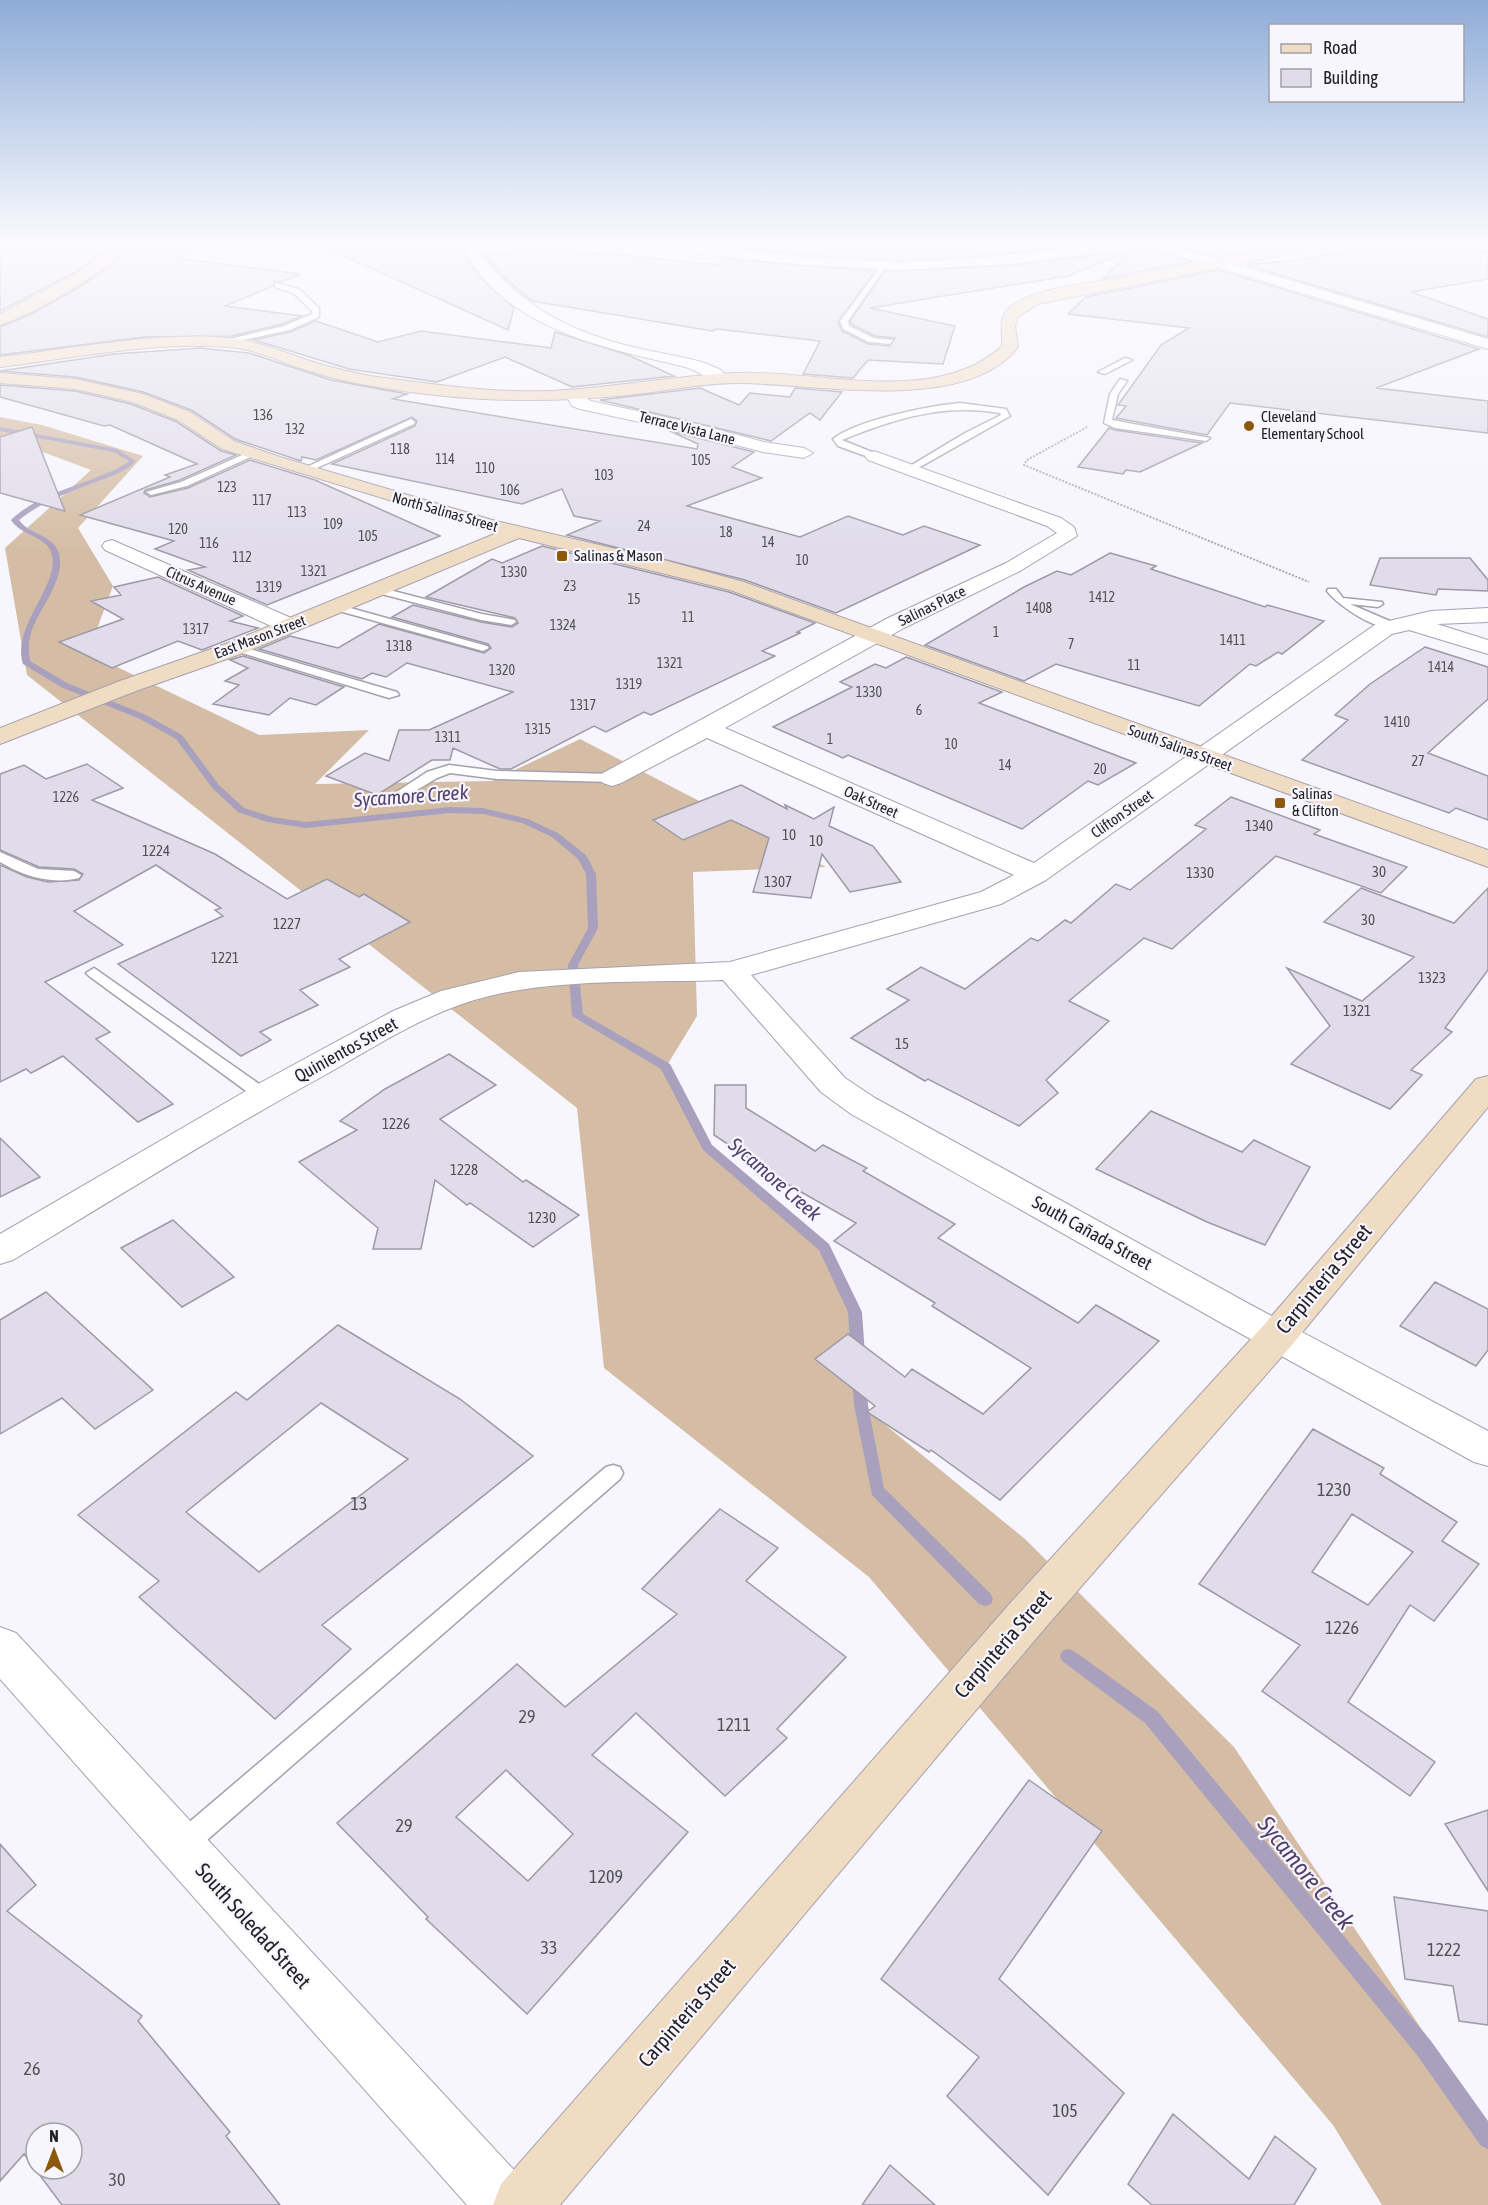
<svg xmlns="http://www.w3.org/2000/svg" width="1488" height="2205" font-family="'Asap Condensed',sans-serif">
	<style>
		.forest { fill: #d5bda5 }
		.lines { fill: none; stroke-linecap: round; stroke-linejoin: round }
		.stream { fill: #a8a0bd; fill-rule: evenodd }
		.building { fill: #e0dcea; stroke: #9d99a6; stroke-width: 1.5; fill-rule: evenodd }
		.lane-casing { stroke: #a5a1ae; stroke-width: 3 }
		.street-casing { stroke: #a5a1ae; stroke-width: 2 }
		.secondary-casing { stroke: #a5a1ae; stroke-width: 2 }
		.path { stroke: #adabb2; stroke-width: 2; stroke-dasharray: 2 1.5; stroke-linecap: butt }
		.lane { fill: #fff; fill-rule: evenodd }
		.street { fill: #fff; fill-rule: evenodd }
		.secondary { fill: #f0dcc3; fill-rule: evenodd }
		.poi-dot { fill: #8e580b; stroke: #f7f5fd; stroke-width: 2 }
		.labels { text-anchor: middle; stroke-width: 4.5; stroke-linejoin: round; paint-order: stroke }
		.far-number-label { font-size: 14px; fill: #525057 }
		.far-poi-label { font-size: 15px; fill: #232126; stroke: #f7f5fd; text-anchor: start }
		.far-street-label { font-size: 15px; fill: #232126; stroke: #f7f5fd }
		.number-label { font-size: 15px; fill: #525057 }
		.street-label { font-size: 18px; fill: #232126; stroke: #f7f5fd }
		.near-number-label { font-size: 18px; fill: #525057 }
		.water-label { font-size: 20px; font-style: italic; fill: #4f416c; stroke: #f7f5fd }
		.near-street-label { font-size: 21px; fill: #232126; stroke: #f7f5fd }
		.near-water-label { font-size: 24px; font-style: italic; fill: #4f416c; stroke: #f7f5fd }
	</style>
	<rect width="100%" height="100%" fill="#f7f5fd"/>
	<path class="forest" d="M0,417L42,425L143,456L78,528L113,586L88,653L259,735L369,730L315,784L492,781L580,739L826,867L693,872L697,1016L666,1067L707,1147L824,1247L855,1312L861,1405L1025,1539L1234,1747L1488,2129V2205H1382L1333,2125L869,1577L604,1368L577,1108L27,675L5,548L91,470L0,436Z"/>
	<g class="lines">
		<path class="stream" d="M40,243H44L39,249L0,266V263L35,247Z
			M0,427L117,449L136,461C125,473 106,478 90,484C65,494 40,503 19,520C28,533 47,534 56,547C72,573 38,609 31,633C28,643 29,651 30,661L67,683L146,715L182,735L219,785L244,808L272,817L306,822L450,807L483,808L528,819L558,833L586,855L596,874L598,928L578,965L583,1014L670,1064L712,1145L829,1244L862,1312L865,1355L863,1359L858,1360L853,1359L851,1355L848,1312L819,1250L703,1150L661,1069L572,1016L568,965L588,928L586,874L578,859L552,837L522,823L483,814L450,813L306,828L267,822L238,812L213,789L176,739L140,719L61,687L23,664C10,624 68,578 49,548C40,535 21,535 11,520C33,498 67,489 95,478C106,473 120,469 129,461L113,452L0,431Z
			M859,1373L864,1374L866,1378L868,1405L884,1488L991,1594L993,1599L991,1604L985,1606L979,1604L872,1495L854,1405L852,1378L854,1374Z
			M1068,1649L1074,1651L1157,1711L1431,2041L1488,2121V2149L1481,2146L1417,2055L1145,1723L1062,1661L1060,1656L1062,1651Z"/>
	</g>
	<path class="building" d="M71,243H116L77,271L0,311V247L67,253Z
		M135,243H202L181,259L301,274L281,282L274,281L273,286L225,306L302,316L283,324L232,336L145,337L0,355V327L31,314L71,292L110,267Z
		M315,243H356L462,251L477,274L514,308L508,330Z
		M739,243L990,245L988,243H1114L965,257L899,260L824,256L735,247Z
		M1169,243H1215L1239,253L1218,257Z
		M1393,243H1465L1467,246L1488,253V279L1411,292L1488,319V337L1246,265L1297,260Z
		M514,249L610,254L718,265L724,259L875,271L838,322L842,331L868,344L890,346L895,338L875,336L851,324L850,321L885,271L1008,266L1127,252L1068,276L870,308L955,326L943,364L868,360L853,378L803,374L820,341L717,329L712,331L532,301L507,280L482,253L507,255Z
		M1150,249L1192,262L1104,278L1130,252Z
		M1219,270L1479,349L1376,388L1488,401V433L1230,403L1207,435L1116,418L1126,406L1118,405L1161,345L1189,328L1068,314L1086,297Z
		M316,321L378,342L421,331L551,348L555,332L628,355L674,376L572,387L505,357L437,382L349,369L254,340L290,332Z
		M200,348L249,353L331,380L407,394L393,399L697,449L698,444L670,431L754,452L732,467L762,478L687,506L800,537L848,516L903,535L924,526L980,545L836,613L745,580L567,535L600,521L574,516L562,489L522,504L332,464L415,426L417,421L412,417L316,460L302,457L301,461L235,439L191,410L143,392L75,377L0,371L114,354Z
		M0,385L75,391L131,404L177,422L221,451L236,455L180,480L145,490L144,493L150,497L188,488L250,460L315,480L440,536L267,605L188,570L205,567L155,549L174,541L80,515L170,477L165,475L197,464L110,425L104,426L0,397Z
		M700,388L739,405L750,393L790,397L795,388L842,392L820,420L810,413L771,441L600,400Z
		M32,427L51,476L65,511L0,493V437Z
		M1109,428L1115,430L1202,443L1140,472L1126,470L1123,474L1078,467Z
		M542,546L729,592L815,623L797,632L800,633L762,651L775,656L651,715L644,712L606,732L594,726L511,769H500L453,748L450,760H432L377,795L326,776L365,753L389,761L399,730H429L513,692L407,663L386,677L372,673L362,679L259,649L290,636L338,648L379,624L484,653L491,648L488,644L392,617L413,605L481,622L512,627L518,623L515,618L426,597L492,559L502,563Z
		M1110,553L1156,566L1151,569L1265,607L1267,605L1324,621L1282,654L1278,652L1256,666L1250,664L1199,706L1056,664L1024,681L925,645L1024,587L1057,571L1071,575Z
		M1380,558H1470L1488,580V591L1438,589L1436,595L1370,585Z
		M158,577L243,616L230,621L258,628L202,650L178,641L112,668L59,642L123,619L91,601L121,595L114,587Z
		M1425,647L1488,667V699L1428,753L1488,776V820L1456,808L1449,813L1302,760L1348,720L1335,715L1370,684Z
		M243,656L344,687L316,705L290,698L269,715L213,704L239,685L225,681L248,668L230,660Z
		M906,657L1002,692L979,703L1136,763L1098,785L1088,781L1022,829L848,755L843,758L773,727L852,687L840,682L875,664L886,668Z
		M87,764L123,788L92,800L215,854L287,899L327,879L359,897L364,894L410,922L339,959L350,967L300,990L318,1005L260,1032L271,1040L241,1056L118,964L223,916L215,910L221,908L156,865L74,911L123,945L45,982L110,1032L96,1039L173,1104L138,1122L63,1056L31,1073L26,1069L0,1082V865L27,877L48,882L79,880L83,874L74,869L39,867L0,850V774L24,765L46,779Z
		M741,785L787,809L785,805L814,819L834,807L829,826L873,846L901,882L850,892L822,854L811,898L753,892L769,838L731,820L683,840L653,820Z
		M1231,797L1320,830L1314,834L1407,867L1381,893L1276,856L1172,949L1144,938L1069,1001L1109,1021L1046,1080L1058,1093L1019,1126L928,1079L925,1081L851,1038L909,1000L887,989L921,967L965,989L1031,938L1038,941L1065,920L1071,923L1116,884L1130,890L1206,829L1195,825Z
		M1361,888L1454,923L1488,888V970L1445,1028L1452,1032L1411,1070L1422,1075L1390,1109L1291,1064L1330,1026L1287,968L1362,1001L1414,957L1324,922Z
		M449,1054L496,1085L440,1119L523,1182L526,1180L579,1215L533,1247L470,1203L467,1205L435,1180L421,1249H373L378,1228L299,1162L357,1130L340,1121L385,1089Z
		M715,1085H746V1108L815,1151L823,1145L867,1168L863,1171L955,1224L938,1238L1078,1323L1096,1305L1159,1341L1000,1500L931,1450L929,1452L867,1412L875,1406L815,1359L848,1334L905,1377L912,1369L983,1414L1031,1368L932,1306L935,1303L834,1241L856,1223L780,1180L781,1179L714,1135Z
		M1151,1111L1242,1152L1254,1140L1310,1167L1265,1245L1207,1222L1096,1169Z
		M0,1138L40,1177L0,1197Z
		M173,1220L234,1277L182,1307L121,1248Z
		M1435,1282L1488,1309V1350L1476,1366L1400,1326Z
		M46,1292L153,1390L95,1429L62,1398L0,1434V1320Z
		M338,1325L460,1399L533,1456L322,1625L351,1649L275,1719L139,1597L159,1581L78,1515L236,1392L247,1400ZM321,1403L408,1459L259,1572L186,1512Z
		M1313,1429L1384,1468L1380,1474L1457,1522L1442,1541L1479,1564L1434,1621L1410,1605L1348,1702L1435,1762L1410,1796L1262,1691L1300,1645L1199,1584ZM1352,1514L1413,1552L1368,1605L1312,1572Z
		M720,1509L778,1548L746,1581L846,1657L777,1729L787,1738L725,1796L636,1713L592,1755L688,1832L527,2014L426,1919L428,1917L337,1823L517,1664L565,1707L677,1614L642,1589ZM506,1770L573,1834L528,1881L456,1817Z
		M1029,1780L1102,1831L999,1979L1124,2093L1048,2195L947,2096L979,2057L881,1979Z
		M1488,1810V1891L1445,1824Z
		M0,1844L36,1885L7,1911L142,2016L138,2021L230,2132L226,2136L280,2205H62L24,2154L0,2181ZM36,2133H72V2169H36Z
		M1394,1897L1488,1911V2025L1459,2021L1453,1986L1405,1979Z
		M1173,2114L1249,2179L1275,2136L1316,2169L1294,2205H1152L1128,2184Z
		M890,2165L935,2205H862Z"/>
	<g class="lines">
		<g class="lane-casing">
			<path id="lane" d="M1467,243L1488,247V251L1468,244Z
				M883,264L886,266L848,321L849,326L874,338L893,340L890,344L869,342L843,329L840,321Z
				M275,283L299,289L319,308V317L290,330L225,344V340L284,326L312,314V311L293,293L275,287Z
				M1125,358L1132,360L1105,374L1098,372Z
				M1120,379L1127,381L1118,394L1112,420L1210,438L1206,441L1115,428L1104,423L1110,394Z
				M960,403L1006,409L1010,416L913,471L905,469L965,433L1001,415L1000,413C943,403 894,419 842,440L877,454V458L874,459L838,446L833,439C857,420 928,406 960,403Z
				M411,419L415,422L414,424L308,472L300,470Z
				M249,452L257,454L187,486L151,495L146,492L181,482Z
				M378,587L482,614L515,620L516,622L511,625L481,620L374,592L373,590Z
				M1328,589H1336L1343,598L1382,602L1383,604L1378,607L1350,604L1399,625C1383,637 1337,605 1327,591Z
				M336,604L487,646L489,648L483,651L332,609L331,607Z
				M236,645L397,692L399,695L389,698L232,650L230,648Z
				M449,765L497,771L612,774L618,778L612,782L497,779L450,773L437,778L400,800H390L389,797L427,772Z
				M0,852L38,869L74,871L81,875L79,878C52,885 23,876 0,862Z
				M94,968L269,1091L271,1095L269,1099H257L89,976L86,973Z
				M613,1465L620,1467L623,1473L620,1479L191,1854L182,1857L173,1854L169,1845L173,1836L606,1467Z"/>
		</g>
		<g class="street-casing">
			<path id="street" d="M460,243H472C514,302 564,330 633,347C657,353 682,356 705,363L721,370L729,379L727,382C713,386 699,370 685,367C599,346 504,330 460,243Z
				M621,243C663,239 707,246 749,251C799,257 848,261 899,262C987,262 1074,243 1163,243L1488,339V349L1150,247L1008,264L900,270L805,265L628,247Z
				M574,390L591,401L697,424L764,442L804,448L813,453L804,458L763,452L694,434L580,409L572,406L566,395Z
				M874,451L1061,518L1074,527L1077,536L1020,571L904,628L725,728L1034,863L1376,624L1431,611L1488,608V622L1437,624L1488,640V654L1409,630L1392,634L1046,880L1001,904L751,975L845,1078L875,1098L1251,1305L1488,1431V1466L1474,1462L1225,1325L851,1114L821,1092L723,980C642,983 538,977 462,1004C414,1021 369,1050 325,1075C219,1133 116,1198 13,1260L0,1264V1234L251,1088L393,1011L441,991L519,972L730,962L981,892L1014,875L707,738L621,783L612,786L603,783L599,778L603,773L888,618L1006,563L1057,533L1047,526L868,460L865,456Z
				M112,540L298,621L301,626L298,631H282L105,550L102,546L105,542Z
				M0,1627L16,1633L527,2184L535,2205H467L0,1679Z"/>
		</g>
		<g class="secondary-casing">
			<path id="secondary" d="M119,243H133C114,267 29,317 0,325V314L78,273Z
				M1306,243H1332L1325,247L1038,304L1018,317L1015,326L1018,347C966,415 812,383 738,383C702,383 665,391 629,395C549,403 469,402 390,389C364,385 337,380 313,372C285,364 258,349 228,347C155,341 73,358 0,367V357C70,349 161,331 229,338C262,341 291,356 323,365C345,371 370,377 393,379C445,386 498,393 551,391C612,388 673,376 735,373C817,369 935,408 1002,346C1003,330 997,319 1010,307C1034,287 1094,283 1125,277C1186,265 1246,254 1306,243Z
				M0,373L75,379L143,394L190,412L234,441L280,457L496,521L664,560L744,582L1488,850V867L730,590L519,538L244,653L136,691L0,744V728L120,681L228,643L497,533L222,449L178,420L132,402L75,389L0,383Z
				M1488,1076V1107L1291,1346L1045,1628L560,2205H493L501,2184L1013,1600L1263,1326L1476,1079Z"/>
		</g>
		<path class="path" d="M1087,427L1027,460L1024,465L1309,582"/>
		<use href="#lane" class="lane"/>
		<use href="#street" class="street"/>
		<use href="#secondary" class="secondary"/>
	</g>
	<linearGradient id="sky" x2="0" y2="1"><stop stop-color="#8eacd7"/><stop offset="0.44" stop-color="#fbfafe"/><stop offset="1" stop-color="#fbfafe" stop-opacity="0"/></linearGradient>
	<rect width="1488" height="551" fill="url(#sky)"/>
	<g class="poi-dot">
		<circle cx="1249" cy="426" r="6"/>
		<rect x="556" y="550" width="12" height="12" rx="3"/>
		<rect x="1274" y="797" width="12" height="12" rx="3"/>
	</g>
	<g class="labels">
		<g class="far-number-label">
			<text x="263" y="420">136</text>
			<text x="295" y="434">132</text>
			<text x="400" y="454">118</text>
			<text x="445" y="464">114</text>
			<text x="701" y="465">105</text>
			<text x="485" y="473">110</text>
			<text x="604" y="480">103</text>
			<text x="227" y="492">123</text>
			<text x="510" y="495">106</text>
			<text x="262" y="505">117</text>
			<text x="297" y="517">113</text>
			<text x="333" y="529">109</text>
			<text x="644" y="531">24</text>
			<text x="178" y="534">120</text>
			<text x="726" y="537">18</text>
			<text x="368" y="541">105</text>
			<text x="768" y="547">14</text>
			<text x="209" y="548">116</text>
			<text x="242" y="562">112</text>
			<text x="802" y="565">10</text>
			<text x="314" y="576">1321</text>
			<text x="514" y="577">1330</text>
			<text x="570" y="591">23</text>
			<text x="269" y="592">1319</text>
			<text x="1102" y="602">1412</text>
			<text x="634" y="604">15</text>
			<text x="1039" y="613">1408</text>
			<text x="688" y="622">11</text>
			<text x="563" y="630">1324</text>
			<text x="196" y="634">1317</text>
			<text x="996" y="637">1</text>
			<text x="1233" y="645">1411</text>
			<text x="1071" y="649">7</text>
			<text x="399" y="651">1318</text>
			<text x="670" y="668">1321</text>
			<text x="1134" y="670">11</text>
			<text x="1441" y="672">1414</text>
			<text x="502" y="675">1320</text>
			<text x="629" y="689">1319</text>
			<text x="869" y="697">1330</text>
			<text x="583" y="710">1317</text>
			<text x="919" y="715">6</text>
			<text x="1397" y="727">1410</text>
			<text x="538" y="734">1315</text>
			<text x="448" y="742">1311</text>
			<text x="830" y="744">1</text>
			<text x="951" y="749">10</text>
			<text x="1418" y="766">27</text>
			<text x="1005" y="770">14</text>
			<text x="1100" y="774">20</text>
			<text x="66" y="802">1226</text>
		</g>
		<g class="far-poi-label">
			<text x="1261" y="422">Cleveland<tspan x="1261" dy="17">Elementary School</tspan></text>
			<text x="574" y="561">Salinas &amp; Mason</text>
			<text x="1292" y="799">Salinas<tspan x="1292" dy="17">&amp; Clifton</tspan></text>
		</g>
		<g class="far-street-label">
			<text transform="translate(687 428) rotate(14)" y="5">Terrace Vista Lane</text>
			<text transform="translate(445 512) rotate(16)" y="5">North Salinas Street</text>
			<text transform="translate(201 586) rotate(24)" y="5">Citrus Avenue</text>
			<text transform="translate(932 606) rotate(-26)" y="5">Salinas Place</text>
			<text transform="translate(260 637) rotate(-21)" y="5">East Mason Street</text>
			<text transform="translate(1180 748) rotate(20)" y="5">South Salinas Street</text>
			<text transform="translate(871 802) rotate(24)" y="5">Oak Street</text>
			<text transform="translate(1122 814) rotate(-35)" y="5">Clifton Street</text>
		</g>
		<g class="number-label">
			<text x="1259" y="831">1340</text>
			<text x="789" y="840">10</text>
			<text x="816" y="846">10</text>
			<text x="156" y="856">1224</text>
			<text x="1379" y="877">30</text>
			<text x="1200" y="878">1330</text>
			<text x="778" y="887">1307</text>
			<text x="1368" y="925">30</text>
			<text x="287" y="929">1227</text>
			<text x="225" y="963">1221</text>
			<text x="1432" y="983">1323</text>
			<text x="1357" y="1016">1321</text>
			<text x="902" y="1049">15</text>
			<text x="396" y="1129">1226</text>
			<text x="464" y="1175">1228</text>
			<text x="542" y="1223">1230</text>
		</g>
		<g class="street-label">
			<text transform="translate(346 1050) rotate(-29)" y="6">Quinientos Street</text>
			<text transform="translate(1092 1233) rotate(29)" y="6">South Cañada Street</text>
		</g>
		<g class="near-number-label">
			<text x="1334" y="1496">1230</text>
			<text x="359" y="1510">13</text>
			<text x="1342" y="1634">1226</text>
			<text x="527" y="1723">29</text>
			<text x="734" y="1731">1211</text>
			<text x="404" y="1832">29</text>
			<text x="606" y="1883">1209</text>
			<text x="549" y="1954">33</text>
			<text x="1444" y="1956">1222</text>
			<text x="32" y="2075">26</text>
			<text x="1065" y="2117">105</text>
			<text x="117" y="2186">30</text>
		</g>
		<g class="water-label">
			<text transform="translate(411 796) rotate(-4)" y="7">Sycamore Creek</text>
			<text transform="translate(775 1179) rotate(41)" y="7">Sycamore Creek</text>
		</g>
		<g class="near-street-label">
			<text transform="translate(1324 1279) rotate(-50)" y="7">Carpinteria Street</text>
			<text transform="translate(1003 1644) rotate(-49)" y="7">Carpinteria Street</text>
			<text transform="translate(253 1926) rotate(48)" y="7">South Soledad Street</text>
			<text transform="translate(687 2013) rotate(-49)" y="7">Carpinteria Street</text>
		</g>
		<g class="near-water-label">
			<text transform="translate(1306 1873) rotate(51)" y="8">Sycamore Creek</text>
		</g>
	</g>
	<rect x="1269" y="24" width="195" height="78" fill="#f7f5fd" stroke="#a2a0a7" stroke-width="1.5"/>
	<rect x="1281" y="44" width="30" height="9" fill="#f0dcc3" stroke="#a2a0a7" stroke-width="1.5"/>
	<text x="1323" y="54" font-size="18" fill="#232126">Road</text>
	<rect x="1281" y="69" width="30" height="18" fill="#e0dcea" stroke="#a2a0a7" stroke-width="1.5"/>
	<text x="1323" y="84" font-size="18" fill="#232126">Building</text>
	<g transform="translate(54 2151)"><circle r="28" fill="#f7f5fd" stroke="#a2a0a7" stroke-width="1.5"/>
	<path d="M0-4.5L10 22L0 15L-10 22Z" fill="#8e580b"/>
	<text y="-9" font-size="16" font-weight="bold" text-anchor="middle" fill="#232126">N</text>
	</g>
</svg>
